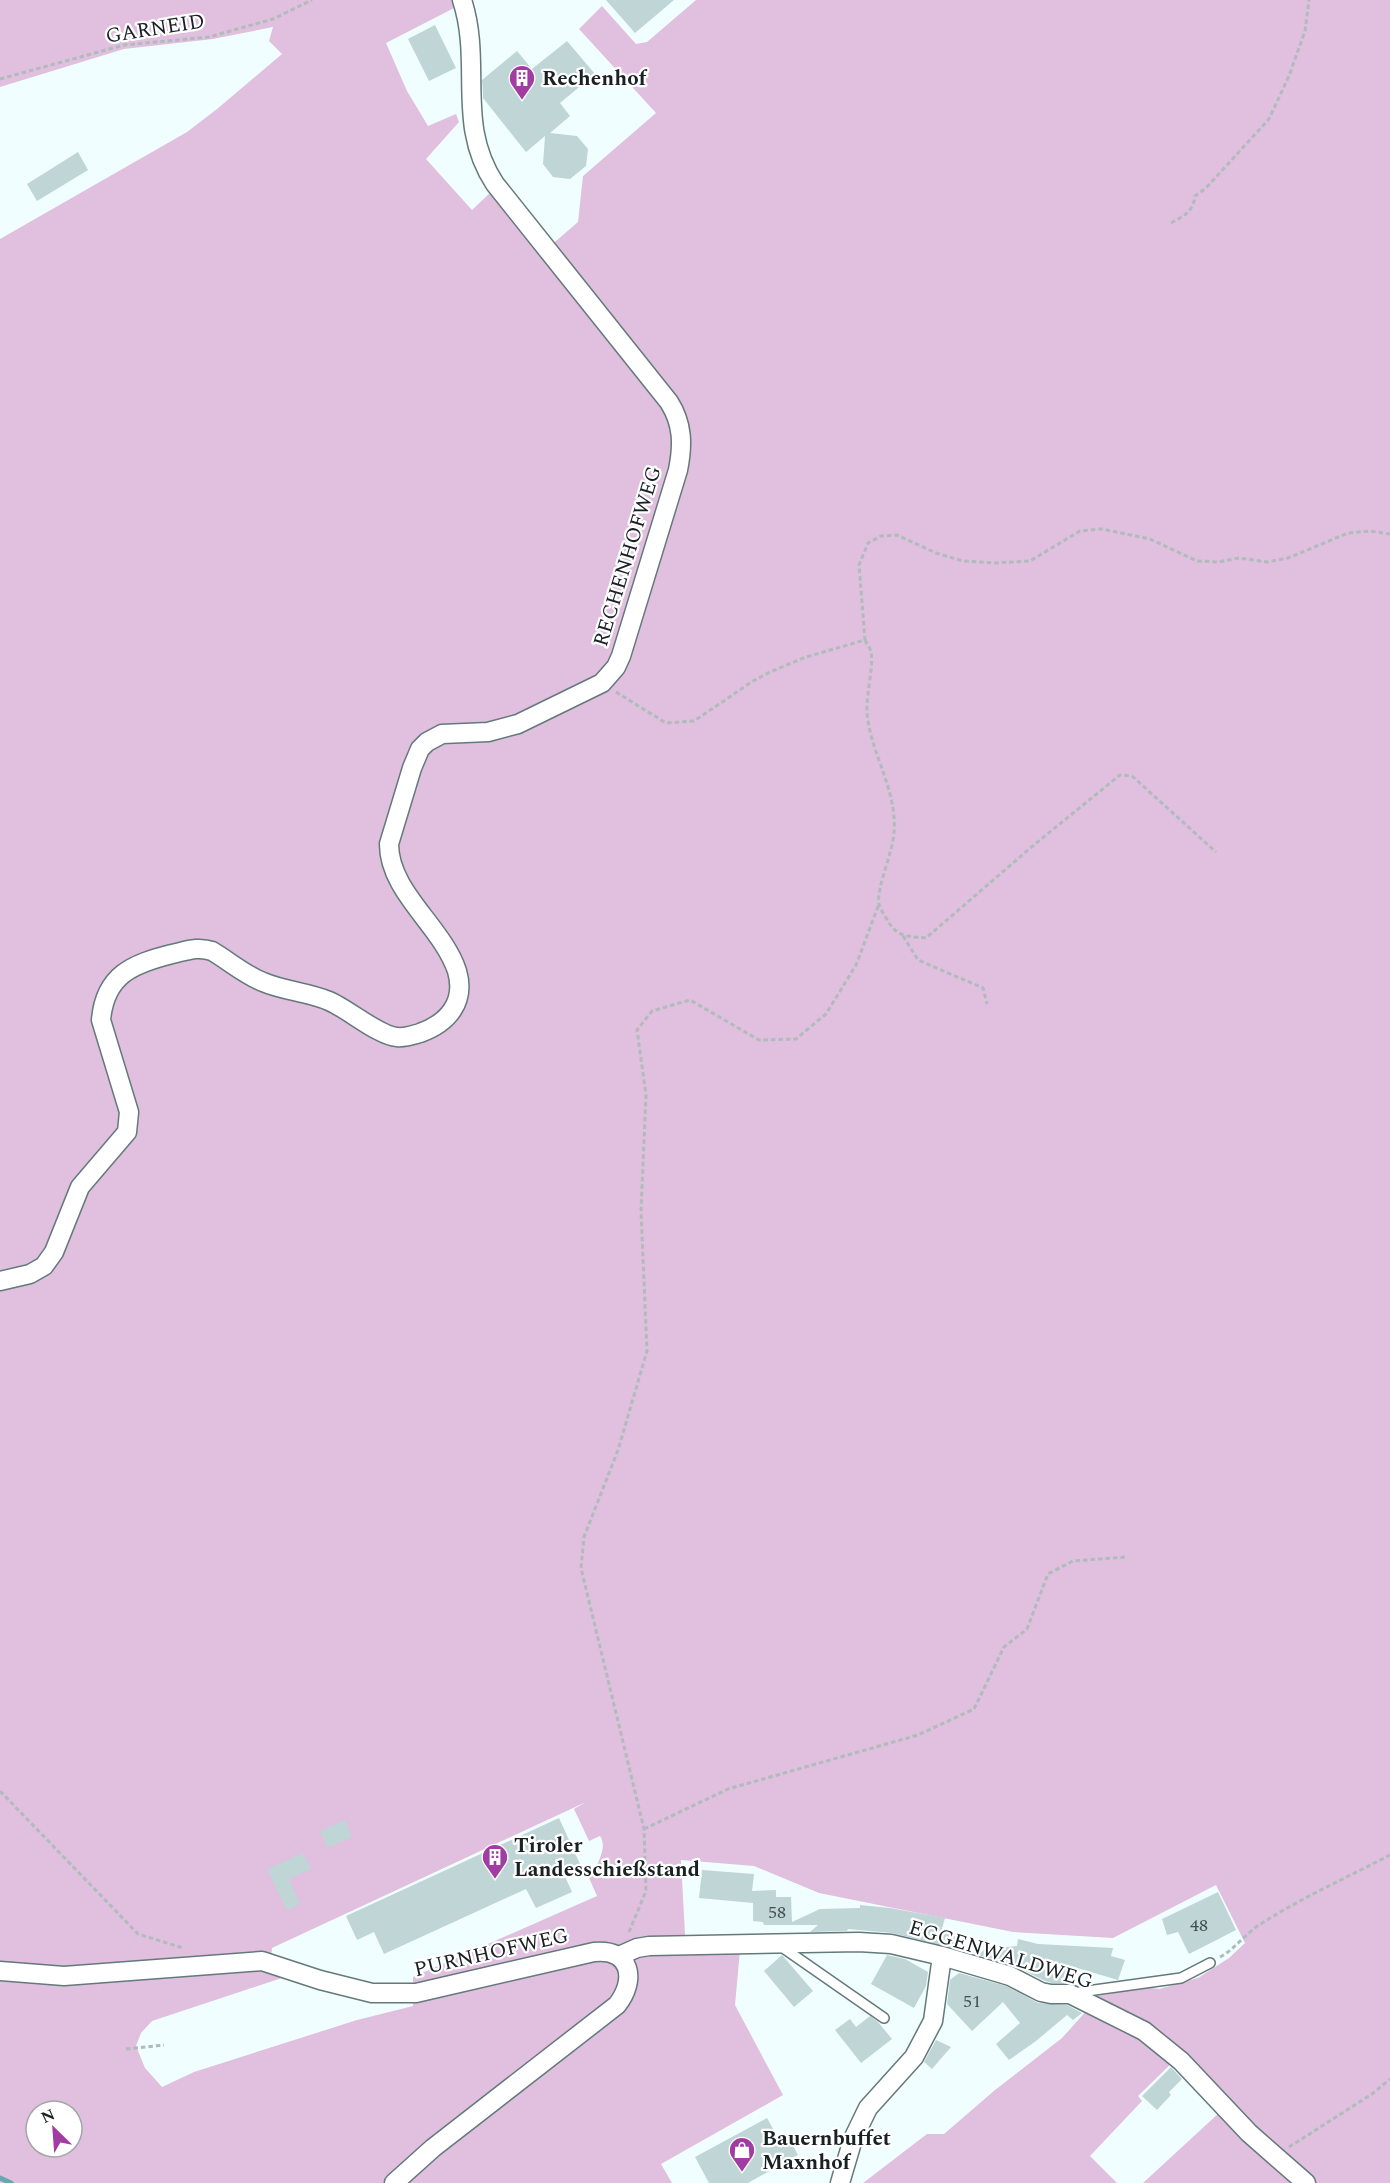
<svg xmlns="http://www.w3.org/2000/svg" width="1390" height="2183" font-family="Spectral,serif">
	<style>
		.green { fill: #e0bfdf; fill-rule: evenodd }
		.lines { fill: none; stroke-linecap: round; stroke-linejoin: round }
		.stream { stroke: #66a8ac; stroke-width: 5 }
		.building { fill: #bfd5d6 }
		.service-casing { stroke: #64797a; stroke-width: 12 }
		.minor-casing { stroke: #64797a; stroke-width: 21 }
		.path { stroke: #b0bbbc; stroke-width: 3; stroke-dasharray: 4.5 3; stroke-linecap: butt }
		.service { stroke: #fff; stroke-width: 9 }
		.minor { stroke: #fff; stroke-width: 18 }
		.labels { text-anchor: middle; stroke-width: 4.5; stroke-linejoin: round; paint-order: stroke }
		.number-label { font-size: 18px; fill: #424e4f }
		.street-label { font-size: 21px; fill: #192122; stroke: #fff }
		.poi-label { font-size: 21px; font-weight: bold; fill: #192122; stroke: #fff; text-anchor: start }
	</style>
	<rect width="100%" height="100%" fill="#f1feff"/>
	<path class="green" d="M0,0H455L458,6L386,43L407,91L428,126L456,114L459,122L426,159L472,210L492,191L542,253L578,222L583,176L656,113L579,29L602,6L636,44L647,42L696,0H1390V2183H1315L1092,1997L1146,1987L1159,1989L1198,1978L1229,1958L1245,1943L1216,1885L1113,1938L1013,1932L819,1893L754,1866L681,1860L686,1953L740,1950L735,2005L783,2095L661,2164L672,2183H0V239L187,132L217,109L282,54L269,41L273,27L213,39L124,49L0,87ZM586,1802L574,1809L589,1841L600,1836C606,1845 601,1856 597,1865L585,1869L597,1896L413,1977V2006L357,2020L194,2072L162,2087L145,2068L136,2046L141,2033L152,2021L285,1977L270,1968L272,1948ZM36,2111H72V2147H36Z
		M1088,2009L1097,2012L1175,2060L1138,2096L1142,2101L1090,2156L1117,2183H863L927,2134H944L995,2090L1062,2038Z
		M1220,2112L1300,2183H1143Z"/>
	<g class="lines">
		<path class="stream" d="M0,2178L11,2183"/>
	</g>
	<path class="building" d="M606,0H674L635,33Z
		M435,25L456,68L429,81L408,39Z
		M567,41L595,74L560,103L570,116L550,133L577,136L588,149L586,166L570,179L553,177L543,164L545,136L526,152L483,98V93L482,80L517,51L532,69Z
		M78,152L88,170L37,201L27,184Z
		M559,1818L580,1864L563,1872L572,1892L536,1908L526,1889L384,1954L374,1932L357,1940L346,1916Z
		M345,1820L352,1837L327,1848L320,1831Z
		M303,1853L311,1869L289,1879L300,1904L287,1911L267,1869Z
		M702,1870L754,1874L752,1891L776,1890V1897H791L792,1922L820,1909L860,1908V1905L890,1908L945,1918L941,1932L966,1940L962,1950L892,1933L848,1929L847,1931L810,1932L818,1925H764L763,1922L753,1921V1903L699,1898Z
		M1218,1892L1236,1930L1189,1954L1178,1932L1167,1935L1162,1919Z
		M1018,1939L1038,1944L1113,1948L1111,1956L1125,1960L1118,1980L1067,1965L1063,1983H1052L1045,1981L1013,1965L978,1955L985,1949L1017,1946Z
		M782,1955L813,1991L794,2007L764,1971Z
		M887,1955L905,1959L928,1972L926,1986L914,2008L871,1984Z
		M959,1973L1006,1986L1038,2003L1067,2005L1082,2013L1073,2020L1067,2015L1036,2041L1009,2060L996,2044L1020,2023L1003,2002L972,2031L947,2004L950,1980Z
		M870,2016L878,2022L892,2039L861,2063L835,2030L850,2019L856,2027Z
		M936,2040L951,2047L932,2069L924,2062Z
		M1171,2067L1182,2079L1169,2092L1171,2095L1157,2110L1142,2096Z
		M767,2118L782,2145L790,2140L798,2155L748,2183H709L695,2157Z"/>
	<g class="lines">
		<g class="service-casing">
			<path id="service" d="M779,1945L884,2018
				M1073,1993L1181,1978L1210,1963"/>
		</g>
		<g class="minor-casing">
			<path id="minor" d="M0,1281L30,1274L44,1266L54,1252L80,1187L127,1132L129,1112L101,1020C105,975 132,964 172,954C186,951 198,946 212,951C229,961 245,975 263,982C284,991 308,992 329,1001C348,1009 379,1036 397,1037C405,1038 413,1035 420,1033C448,1023 466,1002 457,971C442,926 389,892 389,844L412,768L420,749L427,742L442,734L488,732L518,724L602,683L616,667L621,656L678,470C683,445 683,424 669,402L495,184C455,124 483,64 462,0
				M619,1956L637,1948L649,1946L859,1942L891,1944L942,1956L1010,1976L1041,1992L1051,1994H1070L1144,2031L1181,2061L1249,2133L1306,2183
				M0,1971L64,1976L262,1961L320,1980L372,1993H416L594,1952C631,1948 637,1980 617,2005L433,2148L394,2183
				M840,2183L853,2139L868,2108L914,2057L933,2021L942,1956"/>
		</g>
		<path class="path" d="M0,79L124,45L209,37L273,19L312,0
			M1171,223C1184,216 1193,212 1195,196L1206,188L1269,119L1289,76L1305,31L1309,0
			M865,640C867,644 870,648 871,652C874,665 866,695 867,712C870,753 897,788 894,832C893,853 876,888 879,904C880,908 883,913 885,916C896,937 904,936 926,938L1035,844L1120,775L1132,776L1216,852
			M616,692L666,723L694,721L753,681L770,672L806,657L865,640L859,565L868,543L881,536L897,535L936,553L963,561L994,563L1030,561L1080,531L1102,529L1150,539L1197,561L1218,562L1239,558L1267,562L1288,558L1348,533L1370,531L1390,534
			M903,936L918,960L983,988L987,1004
			M0,1791L138,1934L183,1948
			M644,1829L728,1789L918,1735L974,1709L1004,1647L1027,1629L1048,1574L1073,1561L1126,1557
			M629,1932L646,1891L644,1829L581,1568L584,1537L618,1450L647,1351L641,1211L646,1095L637,1030L652,1011L690,1000L759,1040L796,1039L826,1014L856,965L879,904
			M1220,1957C1235,1949 1245,1934 1259,1925C1301,1898 1346,1878 1390,1855
			M126,2049L164,2045
			M1289,2147L1372,2094L1390,2079"/>
		<use href="#service" class="service"/>
		<use href="#minor" class="minor"/>
	</g>
	<defs>
		<g id="building-pin" transform="scale(1.35)"><path d="M0 17L-7.5 6A9.5 9.5 0 1 1 7.5 6Z" fill="#a13da2" stroke="#fff"/><path d="M-4-6H4V6H1V3H-1V6H-4ZM-2.5-4.3h1.7v1.8h-1.7ZM.8-4.3h1.7v1.8H.8ZM-2.5-1h1.7V.8h-1.7ZM.8-1h1.7V.8H.8Z" fill="#fff"/></g>
		<g id="shop-pin" transform="scale(1.35)"><path d="M0 17L-7.5 6A9.5 9.5 0 1 1 7.5 6Z" fill="#a13da2" stroke="#fff"/><path d="M-5-2.5h2.3a2.7 3.5 0 0 1 5.4 0H5L5.5 6h-11ZM-1.5-2.5h3a1.5 2.3 0 0 0-3 0Z" fill="#fff"/></g>
	</defs>
	<g fill-rule="evenodd">
		<use href="#building-pin" x="522" y="78"/>
		<use href="#building-pin" x="495" y="1857"/>
		<use href="#shop-pin" x="742" y="2150"/>
	</g>
	<g class="labels">
		<g class="number-label">
			<text x="777" y="1918">58</text>
			<text x="1199" y="1931">48</text>
			<text x="972" y="2007">51</text>
		</g>
		<g class="street-label">
			<text transform="translate(155 28) rotate(-9)" y="7">GARNEID</text>
			<text transform="translate(627 556) rotate(-73)" y="7">RECHENHOFWEG</text>
			<text transform="translate(491 1952) rotate(-13)" y="7">PURNHOFWEG</text>
			<text transform="translate(1001 1954) rotate(17)" y="7">EGGENWALDWEG</text>
		</g>
		<g class="poi-label">
			<text x="542" y="85">Rechenhof</text>
			<text x="514" y="1852">Tiroler<tspan x="514" dy="24">Landesschießstand</tspan></text>
			<text x="762" y="2145">Bauernbuffet<tspan x="762" dy="24">Maxnhof</tspan></text>
		</g>
	</g>
	<g transform="translate(54 2129) rotate(335)"><circle r="28" fill="#ffffff" stroke="#a3a6a7" stroke-width="1.5"/>
	<path d="M0-4.5L10 22L0 15L-10 22Z" fill="#a13da2"/>
	<text y="-9" font-size="16" font-weight="bold" text-anchor="middle" fill="#192122">N</text>
	</g>
</svg>
